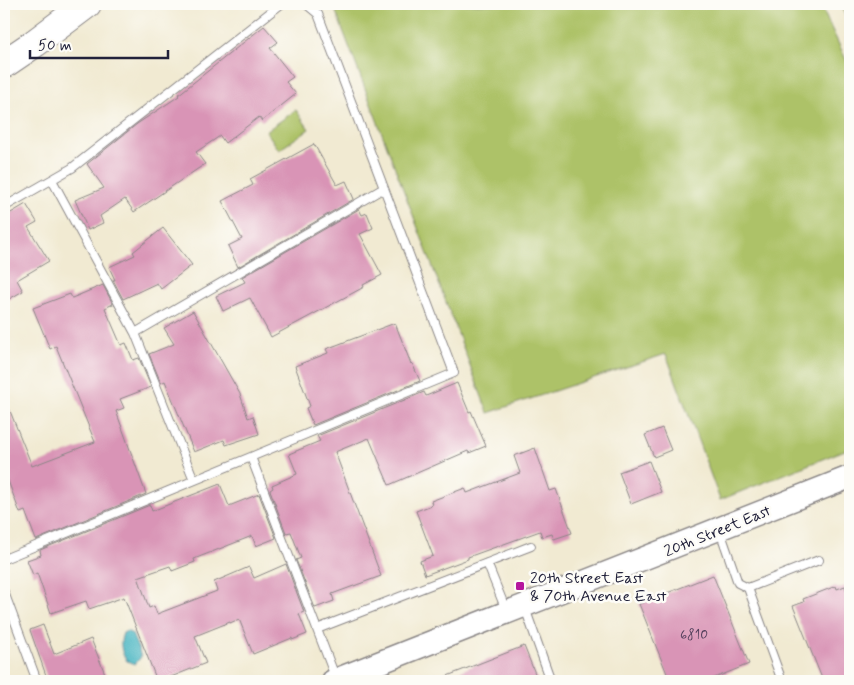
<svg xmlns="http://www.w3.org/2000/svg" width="854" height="685" font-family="Mynerve,sans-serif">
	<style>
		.green { fill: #adc267; stroke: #687251 }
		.water { fill: #48b6c2; stroke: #356c7e }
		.building { fill: #d994b6 }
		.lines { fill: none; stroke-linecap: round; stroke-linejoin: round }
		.service-casing { stroke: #8a8686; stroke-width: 10 }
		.secondary-casing { stroke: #8a8686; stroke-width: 25 }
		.motorway-casing { stroke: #8a8686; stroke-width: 30 }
		.service { stroke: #fff; stroke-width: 8 }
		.secondary { stroke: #fff; stroke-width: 22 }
		.motorway { stroke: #fff; stroke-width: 28 }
		.poi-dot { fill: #b5179e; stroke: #fdfcf7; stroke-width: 2 }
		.labels { text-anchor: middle; stroke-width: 5; stroke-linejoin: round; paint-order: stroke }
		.number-label { font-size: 14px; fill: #503e5a }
		.street-label { font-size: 16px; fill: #22223b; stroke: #fdfcf7 }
		.poi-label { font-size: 16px; fill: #22223b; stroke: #fdfcf7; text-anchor: start }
	</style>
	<rect width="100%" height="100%" fill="#fdfcf7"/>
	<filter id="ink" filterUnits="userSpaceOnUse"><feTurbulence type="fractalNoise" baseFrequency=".02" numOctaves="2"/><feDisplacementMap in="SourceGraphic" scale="10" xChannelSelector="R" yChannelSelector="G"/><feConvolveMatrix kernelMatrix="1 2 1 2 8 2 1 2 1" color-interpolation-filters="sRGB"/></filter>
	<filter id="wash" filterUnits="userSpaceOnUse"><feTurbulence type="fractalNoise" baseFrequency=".0096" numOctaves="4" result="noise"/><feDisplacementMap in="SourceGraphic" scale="20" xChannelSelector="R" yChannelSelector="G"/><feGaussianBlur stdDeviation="1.12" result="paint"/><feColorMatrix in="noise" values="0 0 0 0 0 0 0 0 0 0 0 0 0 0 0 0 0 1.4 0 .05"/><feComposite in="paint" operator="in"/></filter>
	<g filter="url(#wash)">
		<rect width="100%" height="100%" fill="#f1ead2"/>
		<path class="green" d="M333,4H820L850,68V448L720,500L666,354L488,413Z
			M841,4H850V25H849Z
			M296,110L309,129L279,150L266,131Z"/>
		<path class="water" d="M127,631L132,634C135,642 139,649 141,657L135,664L127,661C121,653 119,643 123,633Z"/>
		<g id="blocks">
			<path class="building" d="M264,26L278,42L270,48L293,77L286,82L296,94L262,121L259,117L225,143L220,136L196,152L205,164L134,212L125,199L100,216L103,223L88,230L75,200L104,188L87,164L137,124L179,96L178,95Z
				M314,144L337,185L346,181L354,199L238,267L228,246L242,239L222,201L253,185L250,179Z
				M26,204L37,222L28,227L49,261L17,280L23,291L4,302V217Z
				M359,209L362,215L367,213L373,228L360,234L382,275L363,285L364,287L271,337L250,298L223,311L216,296L245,282L242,277Z
				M163,228L192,265L161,289L157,283L123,299L113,280H115L109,267L135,255L133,252Z
				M103,285L113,304L105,308L121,345L126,343L133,360L139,358L151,387L120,399L124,408L116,411L146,494L36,540L25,511L20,513L4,470V396L32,466L95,442L56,346L50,349L33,308L70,294L72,298Z
				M193,311L240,394L248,418L253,416L259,434L226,445L224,440L194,452L165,381L161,383L149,354L174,344L164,328Z
				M395,323L411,364L412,363L420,381L313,425L306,408L310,406L295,366L328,353L326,349Z
				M457,383L469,412L471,411L486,446L469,453L468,451L389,485L369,438L335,452L381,576L332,594L334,601L315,608L296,560L301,558L291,532L286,533L270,490L273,488L272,485L297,474L289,454L320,441L317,436L424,392L426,396Z
				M662,428L671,450L654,457L645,435Z
				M535,448L550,491L556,489L572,533L554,539L552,534L542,537L540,531L468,557V559L425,575L420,561L433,556L416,511L432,505L431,501L465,488L467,493L520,473L514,456Z
				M649,461L661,492L631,504L619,472Z
				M220,484L229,506L259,494L276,538L256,546L252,536L194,559L195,562L172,571L170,566L138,577L149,608L154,606L157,614L217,591L214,582L249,567L254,578L286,564L304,612L299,614L307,634L292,640V638L253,654L239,619L230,623V622L195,636L206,663L161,681H157L124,597L89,609L86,601L51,613L37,573L33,575L27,560L41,555L40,550L150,505L152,511Z
				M713,575L749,664L707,681H670L639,604Z
				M836,586L837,589L845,586L850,601V681H823L793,606L804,602L803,599Z
				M43,625L54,654L91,639L108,681H48L30,630Z
				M524,646L538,681H437V680Z"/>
		</g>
	</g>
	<g filter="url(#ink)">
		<use href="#blocks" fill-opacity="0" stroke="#8a8686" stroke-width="1"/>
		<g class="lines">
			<g class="service-casing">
				<path id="service" d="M52,180L135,333L194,480
					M4,207L72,168L281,4
					M135,333L384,188
					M251,457L336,679
					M720,531L738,583L748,588L819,560
					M4,559L454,373L318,14L306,4
					M487,563L506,610
					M748,588L782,681
					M4,592L37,681
					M525,608L551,681
					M317,629L531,546"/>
			</g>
			<g class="secondary-casing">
				<path id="secondary" d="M333,681L850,477"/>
			</g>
			<g class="motorway-casing">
				<path id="motorway" d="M4,64L35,43L87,4"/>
			</g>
			<use href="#service" class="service"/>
			<use href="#secondary" class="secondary"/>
			<use href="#motorway" class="motorway"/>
		</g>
	</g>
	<rect class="poi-dot" x="515" y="581" width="10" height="10" rx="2.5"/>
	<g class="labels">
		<g class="number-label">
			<text x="694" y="639">6810</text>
		</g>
		<g class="street-label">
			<text transform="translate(717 530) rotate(-22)" y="6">20th Street East</text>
		</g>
		<g class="poi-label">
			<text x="530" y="583">20th Street East<tspan x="530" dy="18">&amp; 70th Avenue East</tspan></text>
		</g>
	</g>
	<rect width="854" height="685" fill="none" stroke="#fdfcf7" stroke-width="20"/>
	<path d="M30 50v8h138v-8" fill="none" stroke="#22223b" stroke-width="2.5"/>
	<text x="38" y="50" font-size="15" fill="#22223b" stroke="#fdfcf7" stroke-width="4" paint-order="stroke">50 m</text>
</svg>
